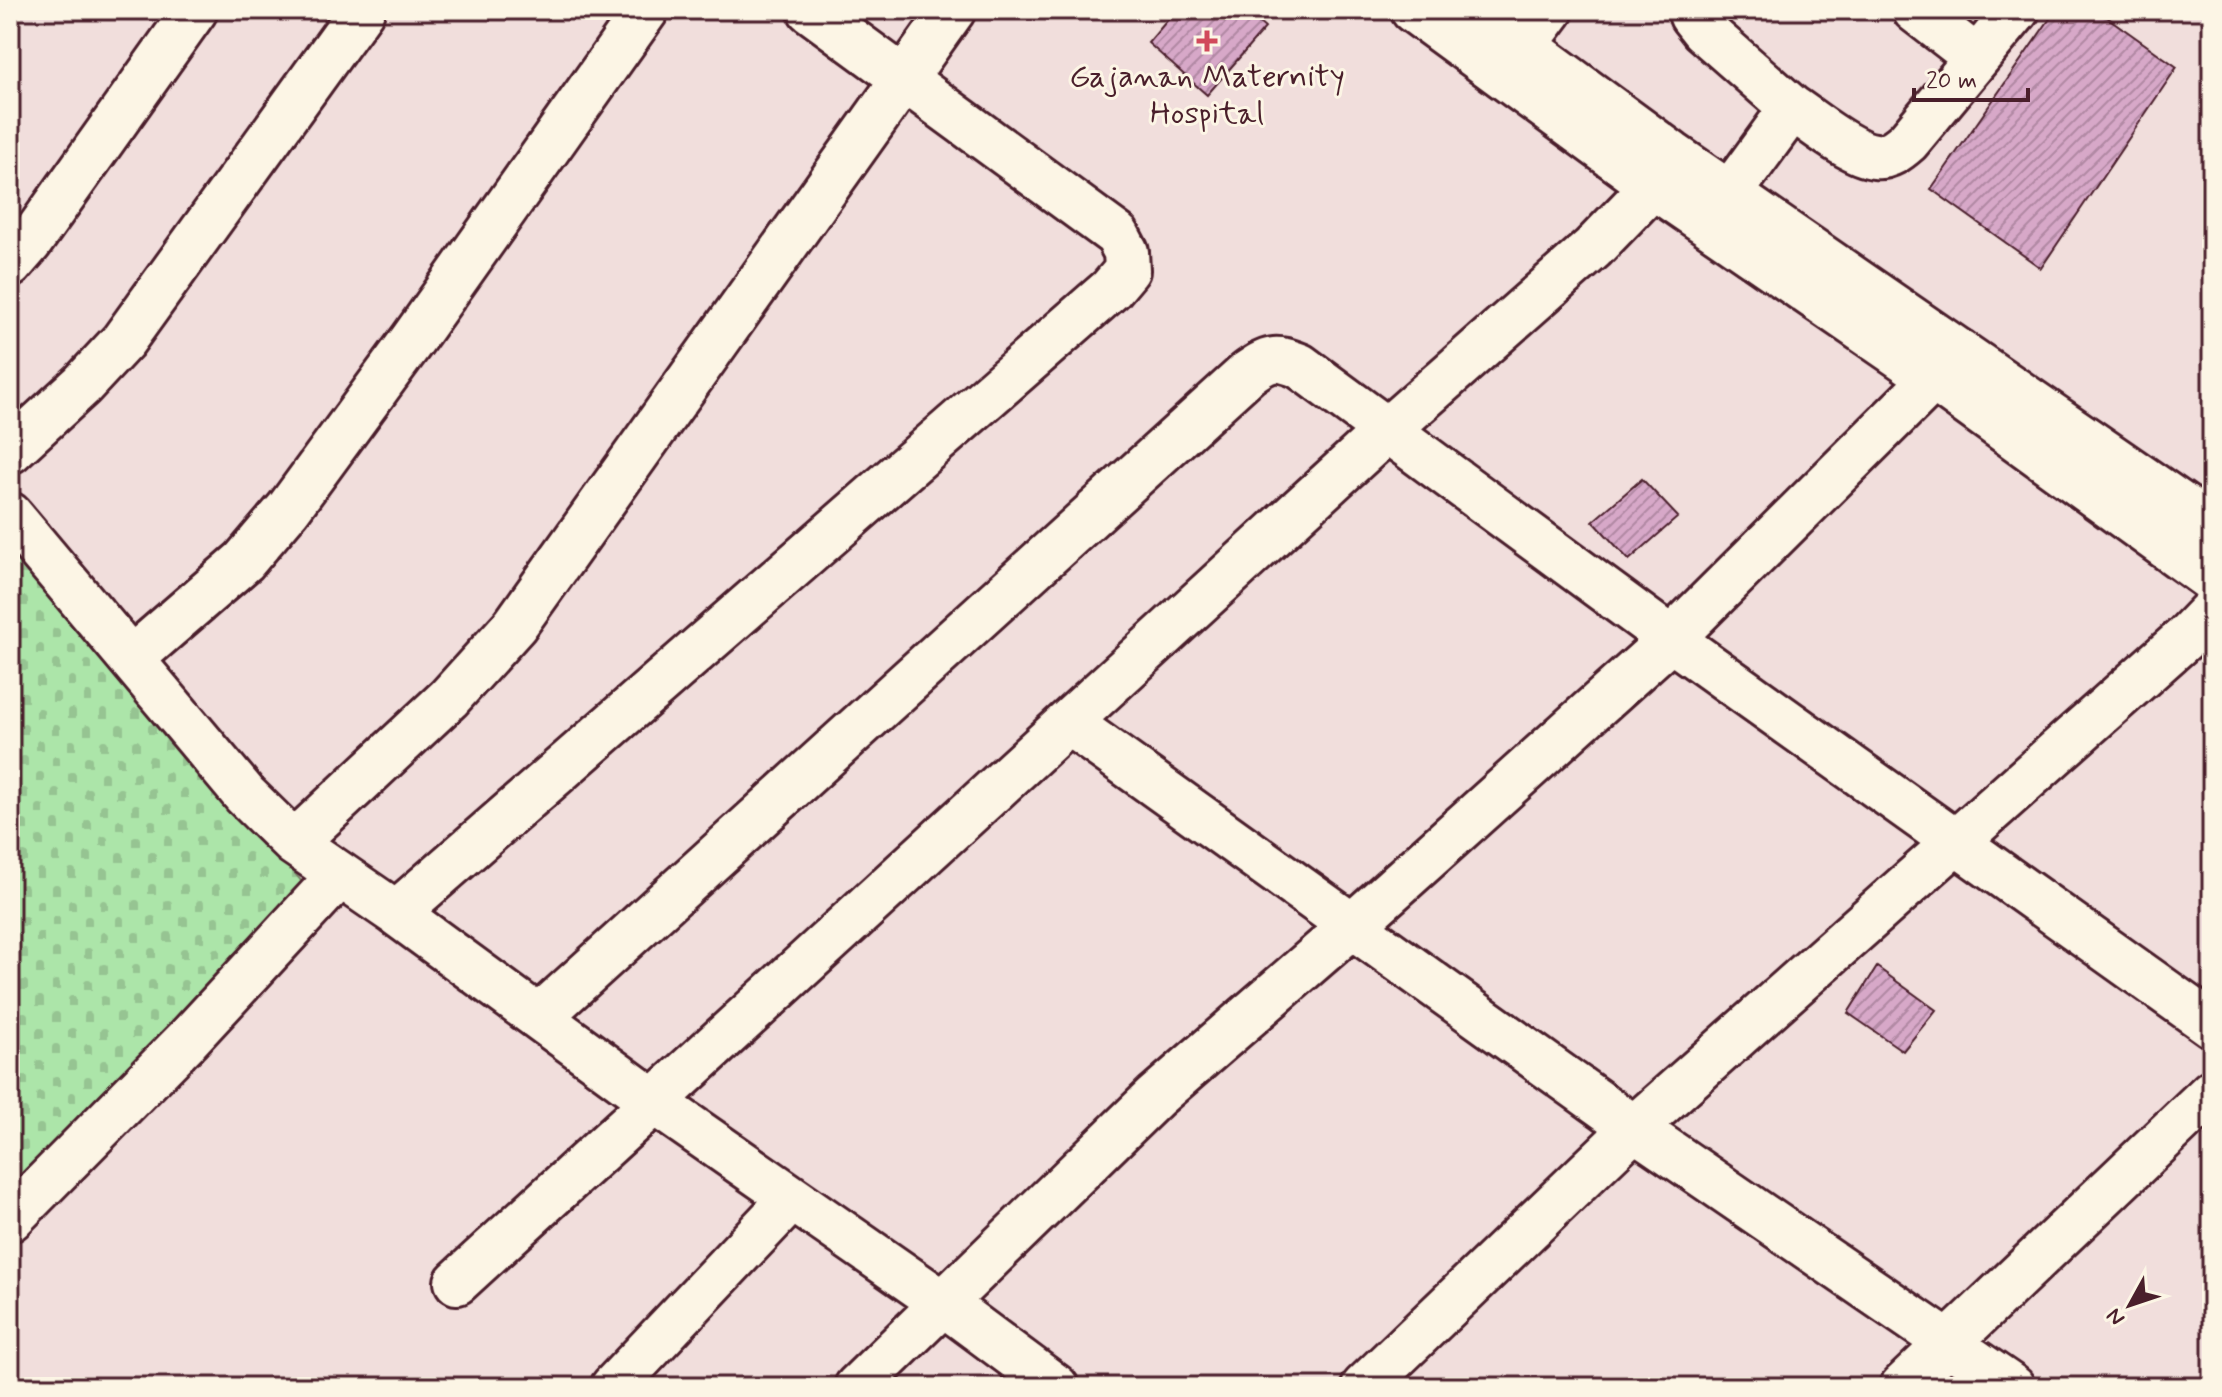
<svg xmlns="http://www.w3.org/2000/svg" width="2222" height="1397" font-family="Mynerve,sans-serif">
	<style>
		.cemetery { fill: url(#cemetery-stones); stroke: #7b826a; stroke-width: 2 }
		.building { fill: url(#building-hatch); stroke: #4a1f2b; stroke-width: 2 }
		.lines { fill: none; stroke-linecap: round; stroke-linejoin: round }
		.minor-casing { stroke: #4a1f2b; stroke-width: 50 }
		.major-casing { stroke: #4a1f2b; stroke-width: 50 }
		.minor { stroke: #fcf5e5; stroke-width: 44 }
		.major { stroke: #fcf5e5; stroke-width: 44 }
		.poi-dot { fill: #d1495b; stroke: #fcf5e5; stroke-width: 3 }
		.labels { text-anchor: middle; stroke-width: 6; stroke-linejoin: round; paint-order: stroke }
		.poi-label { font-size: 32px; fill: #4a1f2b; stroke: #fcf5e5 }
	</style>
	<defs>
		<pattern id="cemetery-stones" width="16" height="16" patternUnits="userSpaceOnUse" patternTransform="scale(2)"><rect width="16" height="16" fill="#ace5a9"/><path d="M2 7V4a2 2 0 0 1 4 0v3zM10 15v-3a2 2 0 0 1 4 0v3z" fill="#96c492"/></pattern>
		<pattern id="building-hatch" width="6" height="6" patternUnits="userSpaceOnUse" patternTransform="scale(2)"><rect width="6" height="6" fill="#d7a8c8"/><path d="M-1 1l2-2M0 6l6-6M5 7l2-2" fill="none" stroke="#b088a3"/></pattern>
	</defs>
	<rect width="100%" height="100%" fill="#f1dedc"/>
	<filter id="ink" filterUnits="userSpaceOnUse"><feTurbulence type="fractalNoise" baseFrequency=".0125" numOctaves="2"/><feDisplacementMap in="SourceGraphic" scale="16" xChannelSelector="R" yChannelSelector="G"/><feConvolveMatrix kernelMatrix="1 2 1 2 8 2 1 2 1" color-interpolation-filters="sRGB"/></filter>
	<g filter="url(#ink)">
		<path class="cemetery" d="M10,532L303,883L10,1194Z"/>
		<path class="building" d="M1176,10H1244L1265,28L1207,95L1148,43Z
			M2056,10H2097L2177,67L2041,268L1931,189Z
			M1642,479L1678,517L1629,560L1593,521Z
			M1877,967L1936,1010L1903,1051L1848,1013Z"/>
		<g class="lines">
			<g class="minor-casing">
				<path id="minor" d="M1690,10L1692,16L1703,30L1792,108L1730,193
					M1915,10L1977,58
					M1524,46L1551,10
					M1792,108C1812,121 1851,154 1875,156C1888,158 1899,149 1908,141L2017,10
					M10,265L30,242L195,10
					M10,451L82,385L123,341L362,10
					M10,515L245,795L294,843L396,913L654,1102L943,1303L1056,1387
					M131,659L244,561L289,508L413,339L646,10
					M1069,723L1634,1128L2012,1387
					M294,843L449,698L515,625L953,10
					M396,913L1111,289L1127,270L1126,252L1117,235L810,10
					M539,1017L1248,373C1269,358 1275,356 1300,366L1671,639L2212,1025
					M10,1219L187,1040L339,876
					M457,1282L1386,431L1593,248L1653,186
					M613,1387L792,1198
					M857,1387L1155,1097L1352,926L1671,639L1960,352
					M1364,1387L1634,1128L2185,638L2212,610
					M1902,1387L2212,1092"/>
			</g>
			<g class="major-casing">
				<path id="major" d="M1413,10L1653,186L1934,379L2212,580
					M1476,10L1672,154L2212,526"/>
			</g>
			<use href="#minor" class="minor"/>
			<use href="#major" class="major"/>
		</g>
	</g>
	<path class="poi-dot" d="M1203 29h8v8h8v8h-8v8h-8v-8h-8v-8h8z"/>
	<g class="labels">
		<g class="poi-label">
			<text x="1207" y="86">Gajanan Maternity<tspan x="1207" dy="37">Hospital</tspan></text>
		</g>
	</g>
	<rect width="2222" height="1397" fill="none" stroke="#fcf5e5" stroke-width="40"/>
	<rect x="20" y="20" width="2182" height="1357" fill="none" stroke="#4a1f2b" stroke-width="3" filter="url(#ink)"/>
	<g transform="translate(2130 1305) rotate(230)" stroke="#fcf5e5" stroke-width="6" paint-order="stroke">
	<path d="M0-6L14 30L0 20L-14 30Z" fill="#4a1f2b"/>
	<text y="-12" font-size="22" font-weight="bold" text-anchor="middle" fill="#4a1f2b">N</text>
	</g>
	<path d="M1914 88v12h114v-12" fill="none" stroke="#4a1f2b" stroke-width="4"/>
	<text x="1926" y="88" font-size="24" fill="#4a1f2b" stroke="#fcf5e5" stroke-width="6" paint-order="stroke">20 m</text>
</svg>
